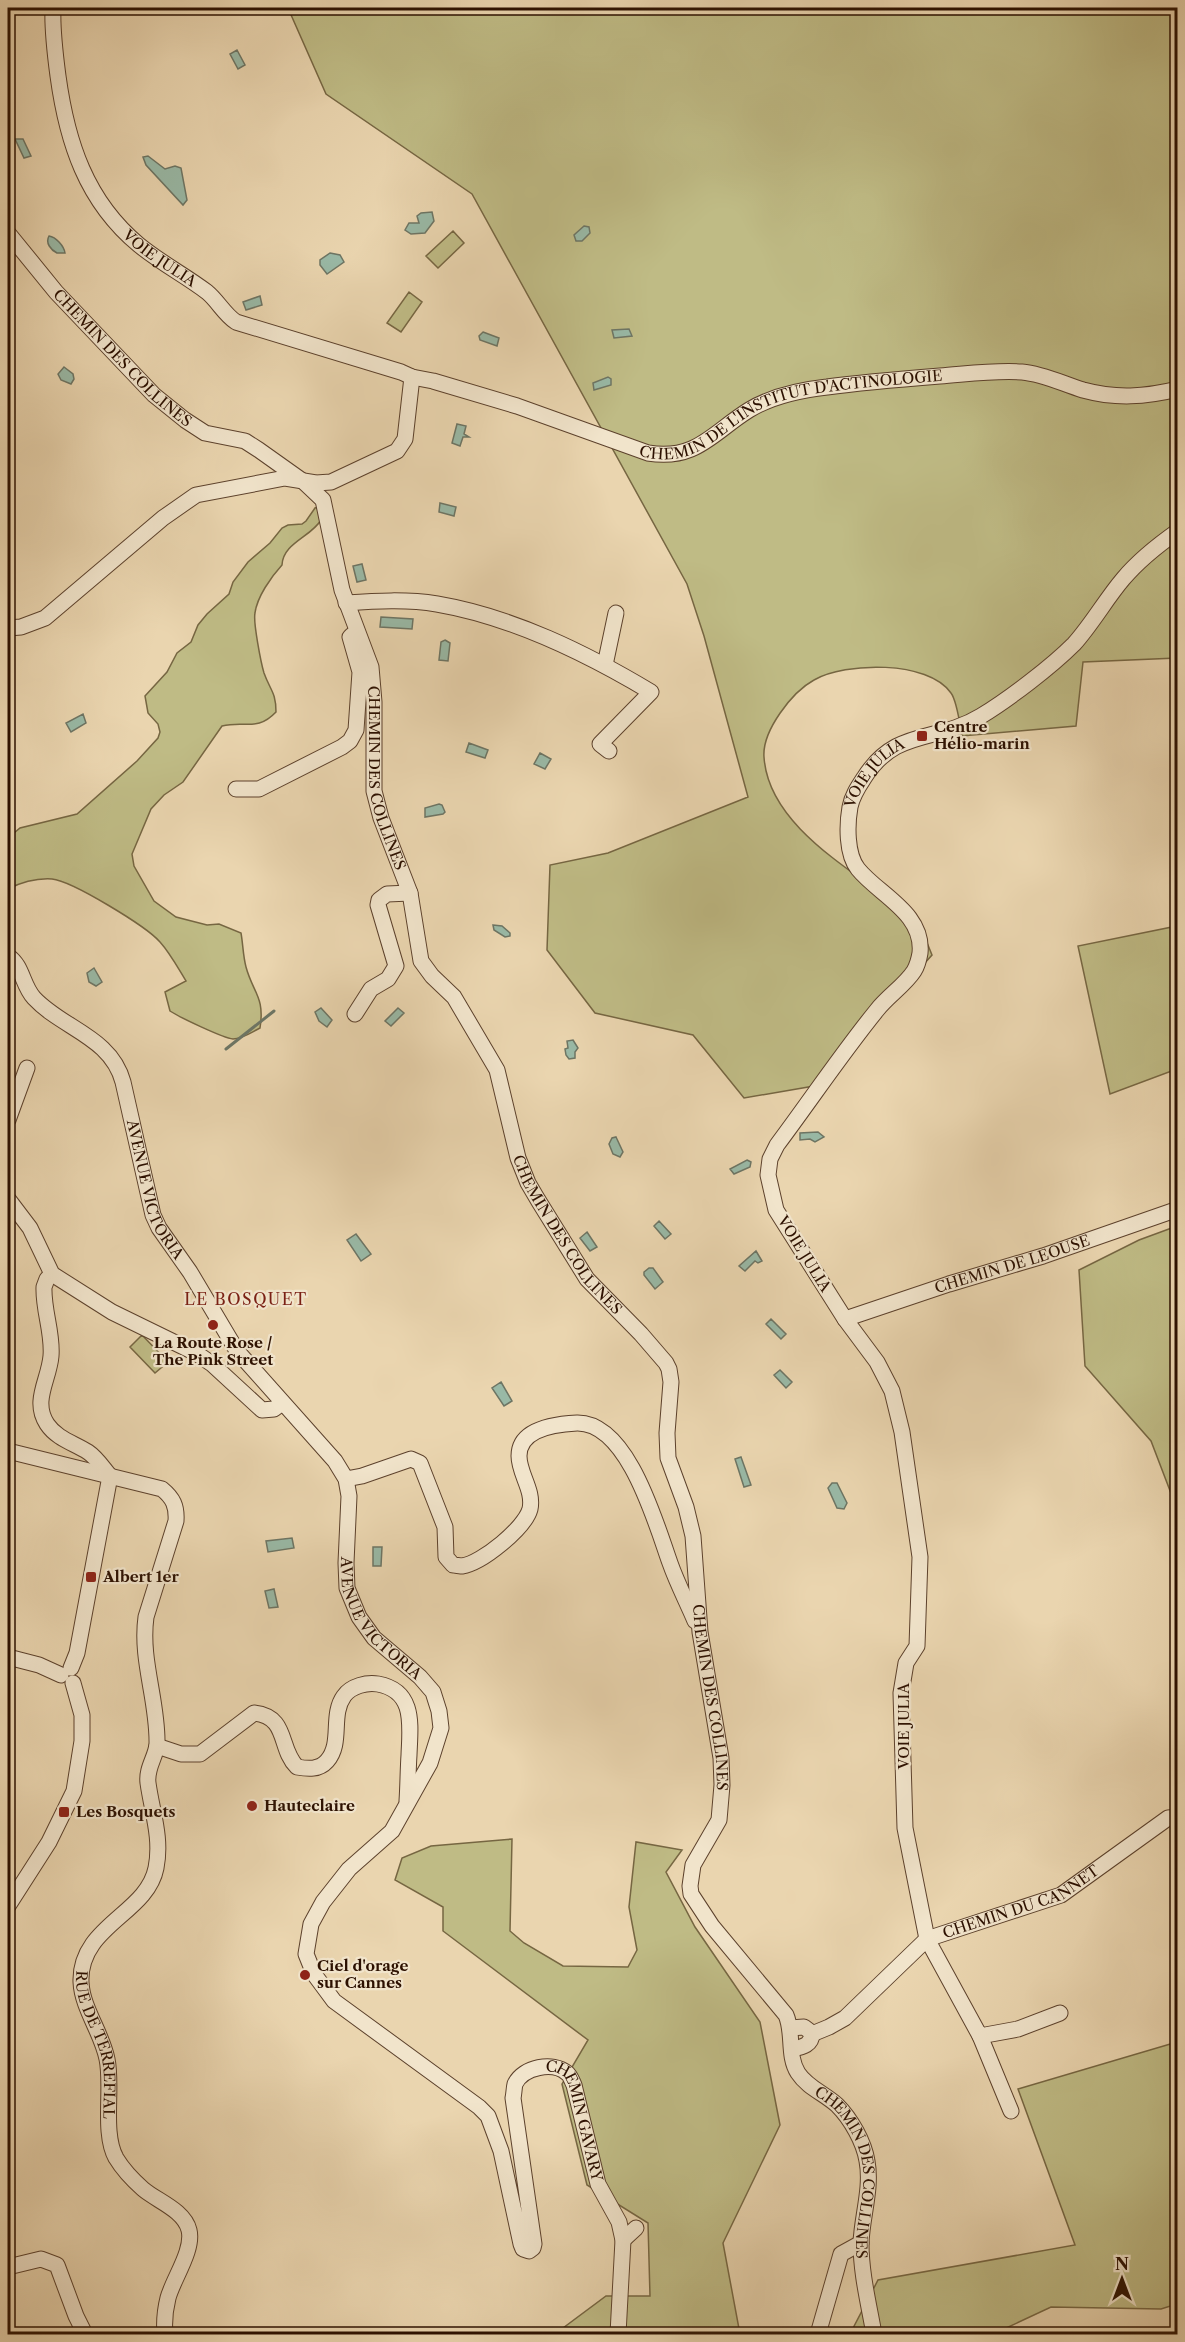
<svg xmlns="http://www.w3.org/2000/svg" width="1185" height="2342" font-family="'Libre Caslon Text',serif">
	<style>
		.green { fill: #bfbb85; stroke: #766642; stroke-width: 1.5 }
		.water { fill: #99b9a6; stroke: #6d7564; stroke-width: 1.5 }
		.lines { fill: none; stroke-linecap: round; stroke-linejoin: round }
		.stream { stroke: #6d7564; stroke-width: 3 }
		.minor-casing { stroke: #5c412c; stroke-width: 17 }
		.minor { stroke: #f1e4cb; stroke-width: 15 }
		.poi-dot { fill: #8f2418; stroke: #f1e4cb; stroke-width: 2 }
		.labels { text-anchor: middle; stroke-width: 4.5; stroke-linejoin: round; paint-order: stroke }
		.street-label { font-size: 15px; fill: #2c1000; stroke: #f1e4cb }
		.poi-label { font-size: 15px; font-weight: bold; fill: #2c1000; stroke: #f1e4cb; text-anchor: start }
		.neighbourhood-label { font-size: 16px; letter-spacing: 1.5px; fill: #7a1f14; stroke: #f1e4cb }
	</style>
	<rect width="100%" height="100%" fill="#ead5af"/>
	<filter id="stains"><feTurbulence type="fractalNoise" baseFrequency=".00333" numOctaves="4"/><feColorMatrix values="0 0 0 0 .2 0 0 0 0 .09 0 0 0 0 .02 0 0 0 .5 -.17"/></filter>
	<radialGradient id="worn" r=".72"><stop offset=".6" stop-color="#630" stop-opacity="0"/><stop offset="1" stop-color="#630" stop-opacity=".3"/></radialGradient>
	<path class="green" d="M288,8H1177V658L1083,662L1076,726L962,736C960,725 957,701 951,693C928,660 845,662 814,680C792,692 762,731 764,757C768,819 837,861 882,894C892,901 908,909 915,918C922,929 927,943 932,955L814,1086L744,1098L693,1035L595,1013L547,950L550,865L608,853L748,797L704,636L687,584L472,194L326,94Z
		M453,231L464,243L438,268L426,256Z
		M409,292L422,302L401,332L387,323Z
		M318,507L321,520C311,537 283,543 282,565C271,577 257,597 255,613C253,622 261,663 264,673C270,690 276,692 276,712C257,732 245,720 222,726L183,782L164,795L151,809L132,854L134,866L154,901L176,917L207,925L219,924L241,933C243,944 243,956 246,967C253,993 265,997 260,1028C252,1032 242,1039 233,1039C223,1038 179,1017 170,1011L165,992L186,981C178,968 170,953 160,942C146,926 72,881 52,879C36,878 22,882 8,889V838L20,828L77,814L137,761L158,738L160,732L158,724L148,713L145,696L167,672L177,653L191,642L198,625L207,614L229,594L233,582L248,562L270,543L282,528L288,525L302,524L306,521L315,508Z
		M1177,926V1069L1110,1094L1078,946Z
		M1177,1226H1178L1177,1509L1151,1441L1085,1366L1079,1270L1139,1240Z
		M142,1335L168,1362L155,1373L130,1347Z
		M512,1839L510,1931L524,1943L563,1966L628,1967L637,1950L629,1907L636,1842L682,1850L666,1872L695,1927L760,2022L780,2125L723,2243L740,2334H555L606,2296H650L648,2223L587,2185L562,2084L588,2040L443,1931V1907L395,1880L402,1858L431,1846Z
		M1177,2042V2304L1161,2309L1051,2307L1002,2330L1003,2334H850L878,2280L1075,2245L1018,2089Z"/>
	<path class="water" d="M237,50L245,65L238,69L230,54Z
		M23,139L31,156L24,158L15,139Z
		M148,156L165,169L175,166L181,168L187,200L183,205L146,165L143,157Z
		M432,212L434,221L425,233L411,234L405,230L409,223H419L417,216L421,213Z
		M584,226L589,227L590,233L582,241H576L574,235Z
		M49,236C56,237 64,246 65,253H57C51,250 45,243 49,236Z
		M330,253L340,255L344,262L327,274L320,265V260Z
		M260,296L262,305L246,310L243,302Z
		M629,329L632,336L614,338L612,330Z
		M483,332L499,338L497,346L480,340L479,336Z
		M64,367L73,374L74,379L71,384L61,380L58,374Z
		M608,377L611,379V385L594,390L593,383Z
		M457,424L466,426L464,434L469,437H463L460,446L452,443Z
		M440,503L456,507L454,516L439,512Z
		M362,564L366,580L357,582L353,566Z
		M381,617L413,619L412,629L380,627Z
		M445,640L450,643L448,661L439,660L441,642Z
		M83,714L86,723L71,732L66,723Z
		M469,743L488,750L485,758L466,752Z
		M540,753L551,759L545,769L534,764Z
		M439,804L442,805L445,812L443,814L425,817V808Z
		M493,925L502,926L510,933V936L505,937L494,930Z
		M94,968L102,982L96,986L89,982L87,973Z
		M321,1008L332,1020L327,1027L319,1021L315,1012Z
		M398,1008L404,1013L391,1026L385,1021Z
		M573,1040L578,1048L575,1052V1058L569,1059L566,1055L565,1049L568,1048L567,1041Z
		M818,1132L824,1137L815,1142L810,1139L800,1140V1133Z
		M616,1137L623,1152L620,1157L613,1154L609,1144L612,1138Z
		M747,1160L751,1162L750,1167L734,1174L730,1169Z
		M659,1221L671,1234L665,1239L654,1226Z
		M587,1232L597,1247L590,1251L580,1238Z
		M356,1234L371,1254L361,1261L347,1240Z
		M756,1251L762,1261L758,1263L755,1261L745,1271L739,1266Z
		M649,1268H653L663,1282L655,1289L644,1275V1272Z
		M771,1319L786,1334L781,1339L766,1324Z
		M780,1370L792,1382L786,1388L774,1375Z
		M501,1382L512,1401L504,1406L492,1388Z
		M741,1457L751,1485L744,1487L735,1459Z
		M832,1483H837L847,1503L844,1509L837,1508L828,1488Z
		M292,1538L294,1548L268,1552L266,1541Z
		M373,1547H382L381,1566H373Z
		M274,1589L278,1607L269,1608L265,1591Z"/>
	<g class="lines">
		<path class="stream" d="M226,1049L274,1011"/>
		<g class="minor-casing">
			<g id="minor">
				<path id="s1" d="M53,8C52,31 55,53 58,76C67,142 86,201 139,245C161,263 186,276 207,292C218,301 224,314 236,322L401,372L412,377L433,381L517,406L648,453C696,461 712,433 749,410C772,396 800,390 827,387C864,382 902,379 940,376C967,374 995,370 1022,372C1044,374 1063,384 1083,390C1116,399 1145,397 1178,389"/>
				<path id="s2" d="M8,233L56,292L154,395L185,420L205,433L245,441L259,450L304,482L323,500L342,590L371,667L374,702V791L381,818L410,893L421,961L432,976L454,997L497,1070L518,1158L528,1183L538,1200L587,1279L641,1334L666,1363L669,1369L671,1382L667,1433L668,1458L686,1507L693,1536L700,1632L721,1758L722,1785L719,1820L693,1865L690,1886L691,1894L712,1926L786,2015C794,2033 787,2056 798,2073C807,2087 825,2094 837,2105C851,2119 864,2142 867,2161C872,2188 862,2216 861,2243C861,2274 869,2305 874,2334"/>
				<path d="M346,603C375,601 407,599 437,604C513,617 586,653 651,692L600,744L609,751"/>
				<path d="M8,628L21,627L45,618L163,518L196,495L285,478L316,483L331,482L397,451L405,439L412,377"/>
				<path d="M605,665L616,613"/>
				<path d="M236,789H259L342,747L350,741L356,730L360,672L350,637L352,635"/>
				<path id="s3" d="M8,956C23,966 22,985 34,998C63,1029 111,1037 123,1082L153,1215L159,1228L190,1272L237,1351L335,1461L346,1479L349,1496L346,1563L347,1588L359,1617L374,1638L420,1677L433,1692L439,1711L441,1728L430,1763L392,1831L349,1869L323,1902L311,1924L306,1954L314,1974L334,2001L479,2107L488,2116L501,2151L521,2244L523,2249L529,2251L533,2248L534,2244L513,2098C514,2094 514,2088 515,2084C523,2067 553,2061 567,2073C570,2075 572,2081 574,2085L598,2184L619,2222L623,2240L618,2334"/>
				<path d="M355,1014L371,989L388,979L396,966L378,905L379,900L387,894L410,893"/>
				<path d="M8,1120L27,1068"/>
				<path d="M8,1199L30,1228L52,1274L112,1312L196,1353L212,1364L262,1410L274,1409L282,1403"/>
				<path d="M52,1274L47,1279L44,1287C43,1310 53,1333 51,1356C49,1380 32,1401 47,1424C57,1439 74,1443 88,1452C97,1458 103,1468 110,1476"/>
				<path id="s4" d="M845,1319L949,1284L1043,1256L1178,1209"/>
				<path id="s5" d="M8,1451L162,1489C173,1498 177,1506 176,1521L146,1617C140,1660 158,1701 157,1744C156,1757 146,1768 148,1783C152,1812 162,1838 156,1868C147,1914 79,1926 81,1982C82,2008 102,2033 107,2059C113,2087 102,2133 116,2158C122,2168 134,2181 143,2189C157,2201 184,2210 189,2230C194,2250 173,2279 168,2298C165,2310 164,2323 165,2334"/>
				<path d="M346,1479L362,1476L411,1459L420,1463L445,1527L446,1557L453,1565C454,1565 461,1566 462,1566C482,1563 525,1528 530,1509C534,1490 519,1474 519,1456C519,1428 557,1424 577,1423C628,1422 656,1524 670,1563C677,1583 687,1602 695,1621"/>
				<path d="M8,1657L39,1665L61,1675"/>
				<path d="M71,1668L77,1653L110,1476"/>
				<path d="M157,1746L181,1754H200L254,1713C289,1717 278,1748 297,1767C308,1769 319,1770 327,1761C343,1743 330,1715 344,1696C351,1686 367,1682 378,1684C416,1691 410,1726 409,1755C408,1770 408,1786 407,1801"/>
				<path d="M8,1906L49,1842L74,1791L82,1741V1715L73,1683"/>
				<path id="s6" d="M1060,2013L1018,2029L980,2036L927,1939L905,1828L901,1693L906,1663L917,1646L920,1557L902,1432L892,1391L877,1362L845,1319L776,1210L768,1175L770,1159L777,1145C810,1101 842,1053 877,1010C888,996 905,985 914,971C917,966 919,959 920,953C924,913 879,895 858,869C846,854 847,824 850,807C852,796 858,787 864,778C896,727 937,743 981,716C1009,699 1051,667 1074,644C1092,624 1106,599 1123,579C1139,560 1158,545 1178,531"/>
				<path d="M790,2028L804,2027L812,2033C812,2045 803,2047 792,2049"/>
				<path id="s7" d="M812,2034L829,2027L845,2018L927,1939L1061,1895L1168,1818L1178,1817"/>
				<path d="M980,2036L1011,2111"/>
				<path d="M623,2240L636,2228"/>
				<path d="M8,2267L41,2259L57,2265L76,2316L85,2334"/>
				<path d="M818,2334L841,2254L861,2243"/>
			</g>
		</g>
		<use href="#minor" class="minor"/>
	</g>
	<g class="poi-dot">
		<rect x="916" y="730" width="12" height="12" rx="3"/>
		<circle cx="213" cy="1325" r="6"/>
		<rect x="85" y="1571" width="12" height="12" rx="3"/>
		<circle cx="252" cy="1806" r="6"/>
		<rect x="58" y="1806" width="12" height="12" rx="3"/>
		<circle cx="305" cy="1975" r="6"/>
	</g>
	<g class="labels">
		<g class="street-label">
			<text dy="5" stroke="none"><textPath href="#s1" startOffset="285">VOIE JULIA</textPath></text>
			<text dy="5" stroke="none"><textPath href="#s2" startOffset="170">CHEMIN DES COLLINES</textPath></text>
			<text dy="5" stroke="none"><textPath href="#s1" startOffset="969">CHEMIN DE L'INSTITUT D'ACTINOLOGIE</textPath></text>
			<text dy="5" stroke="none"><textPath href="#s2" startOffset="708">CHEMIN DES COLLINES</textPath></text>
			<text dy="5" stroke="none"><textPath href="#s6" startOffset="1490">VOIE JULIA</textPath></text>
			<text dy="5" stroke="none"><textPath href="#s3" startOffset="288">AVENUE VICTORIA</textPath></text>
			<text dy="5" stroke="none"><textPath href="#s2" startOffset="1212">CHEMIN DES COLLINES</textPath></text>
			<text transform="translate(804 1254) rotate(58)" y="5">VOIE JULIA</text>
			<text dy="5" stroke="none"><textPath href="#s4" startOffset="176">CHEMIN DE LEOUSE</textPath></text>
			<text dy="5" stroke="none"><textPath href="#s3" startOffset="792">AVENUE VICTORIA</textPath></text>
			<text dy="5" stroke="none"><textPath href="#s2" startOffset="1716">CHEMIN DES COLLINES</textPath></text>
			<text transform="translate(904 1726) rotate(-90)" y="5">VOIE JULIA</text>
			<text dy="5" stroke="none"><textPath href="#s7" startOffset="252">CHEMIN DU CANNET</textPath></text>
			<text dy="5" stroke="none"><textPath href="#s5" startOffset="756">RUE DE TERREFIAL</textPath></text>
			<text dy="5" stroke="none"><textPath href="#s3" startOffset="1860">CHEMIN GAVARY</textPath></text>
			<text dy="5" stroke="none"><textPath href="#s2" startOffset="2254">CHEMIN DES COLLINES</textPath></text>
		</g>
		<g class="poi-label">
			<text x="934" y="732">Centre<tspan x="934" dy="17">Hélio-marin</tspan></text>
			<text x="213" y="1348" text-anchor="middle">La Route Rose /<tspan x="213" dy="17">The Pink Street</tspan></text>
			<text x="103" y="1582">Albert 1er</text>
			<text x="264" y="1811">Hauteclaire</text>
			<text x="76" y="1817">Les Bosquets</text>
			<text x="317" y="1971">Ciel d'orage<tspan x="317" dy="17">sur Cannes</tspan></text>
		</g>
		<g class="neighbourhood-label">
			<text x="246" y="1305">LE BOSQUET</text>
		</g>
	</g>
	<rect width="1185" height="2342" fill="none" stroke="#ead5af" stroke-width="30"/>
	<rect x="9" y="9" width="1167" height="2324" fill="none" stroke="#2c1000" stroke-width="3"/>
	<rect x="15" y="15" width="1155" height="2312" fill="none" stroke="#2c1000" stroke-width="1.5"/>
	<g transform="translate(1122 2279)" stroke="#f1e4cb" stroke-width="4.5" paint-order="stroke">
	<path d="M0-4.5L10 22L0 15L-10 22Z" fill="#2c1000"/>
	<text y="-9" font-size="16" font-weight="bold" text-anchor="middle" fill="#2c1000">N</text>
	</g>
	<rect width="100%" height="100%" filter="url(#stains)"/>
	<rect width="100%" height="100%" fill="url(#worn)"/>
</svg>
